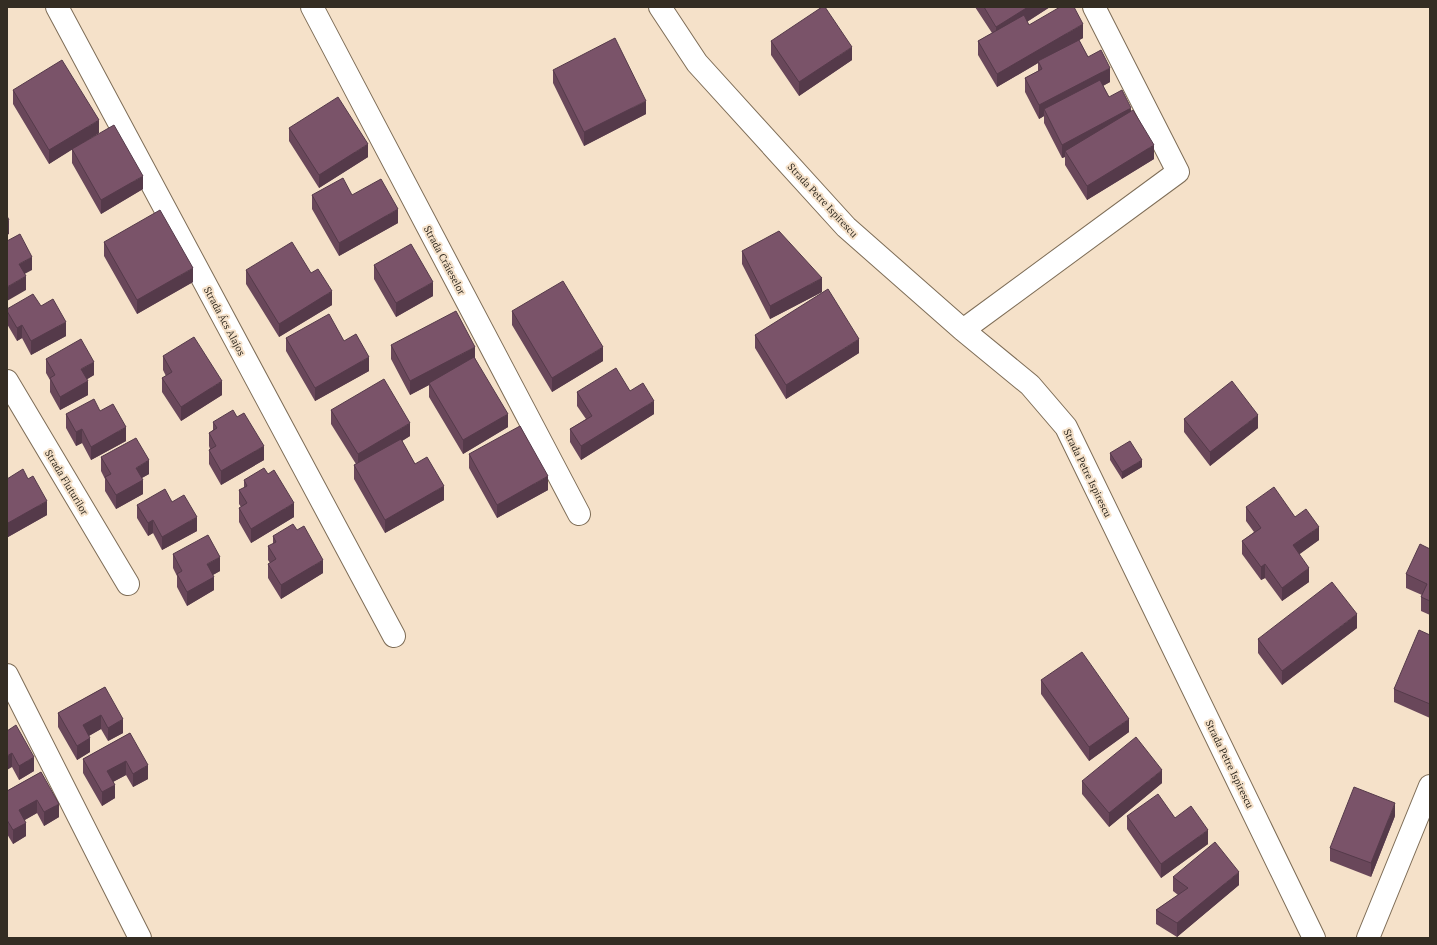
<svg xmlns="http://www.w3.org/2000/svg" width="1437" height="945" font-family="'PT Serif',serif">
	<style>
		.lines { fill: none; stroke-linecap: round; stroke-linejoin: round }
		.minor-casing { stroke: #7e6d57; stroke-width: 24 }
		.minor { stroke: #fff; stroke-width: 22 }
		.wall { fill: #69475a }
		.shaded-wall { fill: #553a4a }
		.building { fill: #7a5369; stroke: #553a4a }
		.labels { text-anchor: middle; stroke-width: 4; stroke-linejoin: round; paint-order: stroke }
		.street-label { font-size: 10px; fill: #342d23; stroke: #f5e1c9 }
	</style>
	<rect width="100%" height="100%" fill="#f5e1c9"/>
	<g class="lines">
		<g class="minor-casing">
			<path id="minor" d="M57,7L394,636
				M312,7L579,514
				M660,7L697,63L846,227L963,330L1030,385L1066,427L1314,938
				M963,330L1178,172L1094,7
				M7,381L128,584
				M7,675L140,938
				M1368,938L1430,786"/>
		</g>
		<use href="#minor" class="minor"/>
	</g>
	<path class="wall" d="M975,7H1050L1027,22L1029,25L1083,38L1079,40L1088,57L1110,82L1103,86L1109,97L1131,111L1154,159L1087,200L1065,165V157L1062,158L1044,123V116L1039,119L1025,92V78L1038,71V63L997,87L978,55V41L992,33Z
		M771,41L852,60L799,96L771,55Z
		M553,70L646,114L584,146L553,83Z
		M13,90L99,133L78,146L143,189L101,214L72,163V149L49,164L13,104Z
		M289,128L368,157L319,188L289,141Z
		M312,195H352L398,223L339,256L312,209Z
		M104,242L193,282L137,314L104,256Z
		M742,251L822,292L770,319L742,264Z
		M374,265L433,296L396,317L374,279Z
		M246,270L311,273L332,305L279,337L246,284Z
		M41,306L66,336L31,355L22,338L17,341L7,324V309Z
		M512,311L603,361L552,392L512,325Z
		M755,335L859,353L786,399L755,348Z
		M286,338L344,341L369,371L315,401L286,351Z
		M391,345L475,358L508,427L463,454L429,397V385L410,395L391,359Z
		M163,356L222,395L181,421L162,392V378L166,376L163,370Z
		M46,359L94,375L87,379L88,395L60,410L50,392V380L46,373Z
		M630,391L654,414L581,460L570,442V429L586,419L577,406V392Z
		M331,410L410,436L402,441L415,464L444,500L385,533L354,479V465L356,464L331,424Z
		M100,411L126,441L91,460L82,443L76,446L66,428V414Z
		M1184,419L1258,428L1210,466L1184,432Z
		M213,422L264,460L221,485L209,464V450L210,449L209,446V433L213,430Z
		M1110,453L1142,467L1122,479L1110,460Z
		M469,454L548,490L497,518L469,468Z
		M101,457L149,474L142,478L143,494L116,509L105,491V479L101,471Z
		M7,479L47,515L8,537L7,535Z
		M244,480L294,517L251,543L239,522V508L241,507L239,504V490L244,488Z
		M172,502L197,531L162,550L153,533L148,536L137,518V505Z
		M1246,507L1295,517L1319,540L1299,554L1309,582L1282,601L1265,578L1261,580L1242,554V541L1254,532L1246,521Z
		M273,536L323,573L281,599L268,578V564L270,563L268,560V546L273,544Z
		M1430,549V615L1421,611V597L1422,595L1406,588V574Z
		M173,554L220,571L213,575L214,590L187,606L177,587V576L173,568Z
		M1357,628L1282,685L1258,653V639Z
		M1430,635V718L1394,702V689Z
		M1041,680L1129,732L1089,761L1041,694Z
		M105,687L123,733L108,741L101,729L89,736L90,752L77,760L58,727V713Z
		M7,731L34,771L19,780L12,767Z
		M130,733L148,779L133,787L126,775L113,782L115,798L102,806L83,773V759Z
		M41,772L59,817L44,826L37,813L25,820L26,836L13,844L7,834V791Z
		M1082,781L1162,783L1109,827L1082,794Z
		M1127,816L1175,818L1208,844L1161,878L1127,829Z
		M1395,816L1371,877L1330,861V848Z
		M1173,877L1239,885L1177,937L1156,924V910L1178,895L1173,891Z"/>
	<path class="shaded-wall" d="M1028,7H1050L996,41V27Z
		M1083,24V38L1039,63L1038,61V63L997,87V74Z
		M852,47V60L799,96V82Z
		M1110,68V82L1047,115L1044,109V116L1039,119V105Z
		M646,101V114L584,146V132Z
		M1131,108V122L1065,151V157L1062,158V145Z
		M99,120V133L49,164V150Z
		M368,144V157L319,188V175Z
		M1154,145V159L1087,200V186Z
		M143,176V189L101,214V200Z
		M398,209V223L339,256V243Z
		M9,220V234L7,235V221Z
		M32,257V270L19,277V264Z
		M193,268V282L137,314V300Z
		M26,276V290L7,301V287Z
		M822,278V292L770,319V306Z
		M433,282V296L396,317V303Z
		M332,291V305L279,337V324Z
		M66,322V336L31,355V341Z
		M22,325V338L17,341V328Z
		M859,339V353L786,399V385Z
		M475,347V361L429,383V385L410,395V381Z
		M603,347V361L552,392V378Z
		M369,357V371L315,401V388Z
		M94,362V375L81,383V369Z
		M88,381V395L60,410V397Z
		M222,381V395L181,421V407Z
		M654,401V414L581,460V446Z
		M508,414V427L463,454V440Z
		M1258,415V428L1210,466V452Z
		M410,423V436L358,468V454Z
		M126,427V441L91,460V447Z
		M82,429V443L76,446V432Z
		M264,446V460L221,485V471Z
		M149,460V474L136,481V468Z
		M1142,460V467L1122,479V472Z
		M548,476V490L497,518V505Z
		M143,480V494L116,509V495Z
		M444,486V500L385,533V520Z
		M47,501V515L8,537V523Z
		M294,503V517L251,543V529Z
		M197,517V531L162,550V537Z
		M153,520V533L148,536V523Z
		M1319,527V540L1293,559V545Z
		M220,557V571L207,578V564Z
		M323,560V573L281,599V585Z
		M1265,564V578L1261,580V567Z
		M1309,568V582L1282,601V588Z
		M214,577V590L187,606V592Z
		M1357,614V628L1282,685V671Z
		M101,715V729L83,739V725Z
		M123,719V733L108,741V728Z
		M1129,719V732L1089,761V747Z
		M90,738V752L77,760V746Z
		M12,753V767L7,770V756Z
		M34,757V771L19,780V766Z
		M126,761V775L107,785V771Z
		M148,765V779L133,787V774Z
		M1162,770V783L1109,827V813Z
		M115,785V798L102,806V792Z
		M37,800V813L19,823V810Z
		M1395,803V816L1371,877V863Z
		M59,804V817L44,826V812Z
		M26,823V836L13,844V830Z
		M1208,830V844L1161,878V864Z
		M1239,872V885L1177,937V923Z"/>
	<path class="building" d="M822,7H825L852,47L799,82L771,41Z
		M984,7H1028L996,27Z
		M1060,7H1074L1083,24L997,74L978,41L1024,15L1029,25Z
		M615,38L646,101L584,132L553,70Z
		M1079,40L1088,57L1101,50L1110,68L1039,105L1025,78L1042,69L1038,61Z
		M62,60L99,120L49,150L13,90Z
		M1100,80L1109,97L1122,90L1131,108L1062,145L1044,109Z
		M338,97L368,144L319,175L289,128Z
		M1133,110L1154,145L1087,186L1065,151Z
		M114,125L143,176L101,200L72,149Z
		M343,178L352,195L381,179L398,209L339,243L312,195Z
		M160,210L193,268L137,300L104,242Z
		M7,216L9,220L7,221Z
		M779,231L822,278L770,306L742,251Z
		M20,234L32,257L19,264L26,276L7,287V241Z
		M292,242L311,273L318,269L332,291L279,324L246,270Z
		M411,244L433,282L396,303L374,265Z
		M563,281L603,347L552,378L512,311Z
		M828,289L859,339L786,385L755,335Z
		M33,294L41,306L53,299L66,322L31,341L22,325L17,328L7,311V309Z
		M456,311L475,347L410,381L391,345Z
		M329,314L344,341L356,334L369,357L315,388L286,338Z
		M194,337L222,381L181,407L162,378L172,372L163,356Z
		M81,339L94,362L81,369L88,381L60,397L50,378L55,375L46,359Z
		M474,357L508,414L463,440L429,383Z
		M616,368L630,391L643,383L654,401L581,446L570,429L592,416L577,392Z
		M384,379L410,423L358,454L331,410Z
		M1232,381L1258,415L1210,452L1184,419Z
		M94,399L100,411L113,404L126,427L91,447L82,429L76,432L66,414Z
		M233,410L237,417L244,413L264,446L221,471L209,450L216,446L209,433L217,428L213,422Z
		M520,426L548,476L497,505L469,454Z
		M136,438L149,460L136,468L143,480L116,495L105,477L111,474L101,457Z
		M401,439L415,464L427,457L444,486L385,520L354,465Z
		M1130,441L1142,460L1122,472L1110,453Z
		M264,468L268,474L274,470L294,503L251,529L239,508L247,503L239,490L247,486L244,480Z
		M23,469L28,479L33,476L47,501L8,523L7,521V479Z
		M1274,487L1295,517L1306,509L1319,527L1293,545L1309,568L1282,588L1265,564L1261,567L1242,541L1261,528L1246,507Z
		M165,489L172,502L184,495L197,517L162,537L153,520L148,523L137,505Z
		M293,524L297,530L304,526L323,560L281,585L268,564L276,559L268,546L276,542L273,536Z
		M208,535L220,557L207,564L214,577L187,592L177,574L182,571L173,554Z
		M1420,544L1430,549V601L1421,597L1427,584L1406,574Z
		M1332,582L1357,614L1282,671L1258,639Z
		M1419,630L1430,635V704L1394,689Z
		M1082,652L1129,719L1089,747L1041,680Z
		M105,687L123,719L108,728L101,715L83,725L90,738L77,746L58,713Z
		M16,725L34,757L19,766L12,753L7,756V731Z
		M130,733L148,765L133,774L126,761L107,771L115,785L102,792L83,759Z
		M1136,737L1162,770L1109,813L1082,781Z
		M41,772L59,804L44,812L37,800L19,810L26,823L13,830L7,820V791Z
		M1354,787L1395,803L1371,863L1330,848Z
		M1158,794L1175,818L1191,806L1208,830L1161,864L1127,816Z
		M1215,842L1239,872L1177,923L1156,910L1188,888L1173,877Z"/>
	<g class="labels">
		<g class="street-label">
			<text transform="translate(823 200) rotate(47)" y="4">Strada Petre Ispirescu</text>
			<text transform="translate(445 260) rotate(62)" y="4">Strada Crăieselor</text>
			<text transform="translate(225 321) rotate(62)" y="4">Strada Ács Alajos</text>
			<text transform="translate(1088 473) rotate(64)" y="4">Strada Petre Ispirescu</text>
			<text transform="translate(67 482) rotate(59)" y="4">Strada Fluturilor</text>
			<text transform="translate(1230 764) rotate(64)" y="4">Strada Petre Ispirescu</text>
		</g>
	</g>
	<rect width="1437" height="945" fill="none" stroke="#342d23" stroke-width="16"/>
</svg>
